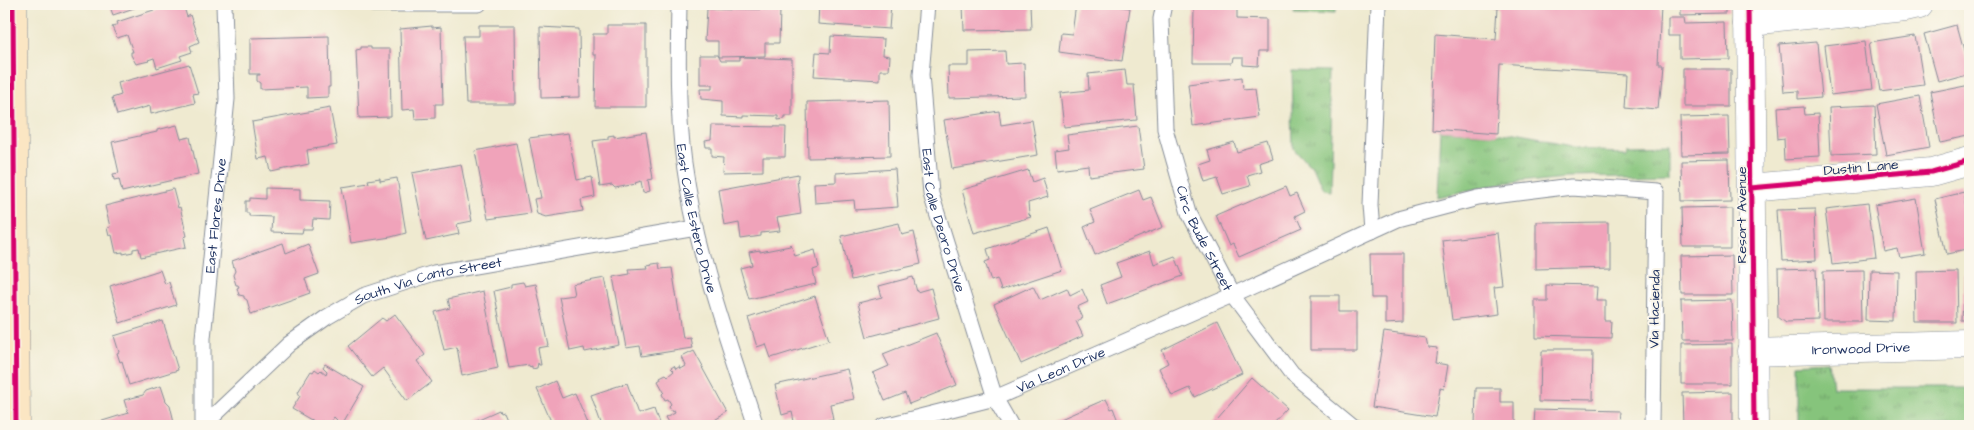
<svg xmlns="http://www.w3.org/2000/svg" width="1974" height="430" font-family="'Architects Daughter',sans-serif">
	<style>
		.grass { fill: url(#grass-tufts); stroke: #507a6c }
		.building { fill: #f0a3ba }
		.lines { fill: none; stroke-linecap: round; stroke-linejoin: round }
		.lane-casing { stroke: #858c97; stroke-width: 17 }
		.street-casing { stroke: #858c97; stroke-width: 29 }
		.secondary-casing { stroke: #858c97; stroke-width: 29 }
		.lane { stroke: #fff; stroke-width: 15 }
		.street { stroke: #fff; stroke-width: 28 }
		.secondary { stroke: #fbe6c3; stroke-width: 28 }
		.cycleway-casing { stroke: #fbf7ec; stroke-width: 8 }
		.cycleway { stroke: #d6006c; stroke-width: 5 }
		.labels { text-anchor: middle; stroke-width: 4; stroke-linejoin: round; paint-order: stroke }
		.street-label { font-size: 14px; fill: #1b2f5e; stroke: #fbf7ec }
	</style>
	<defs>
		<pattern id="grass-tufts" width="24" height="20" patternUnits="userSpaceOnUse" patternTransform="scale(1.25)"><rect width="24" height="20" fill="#86c47b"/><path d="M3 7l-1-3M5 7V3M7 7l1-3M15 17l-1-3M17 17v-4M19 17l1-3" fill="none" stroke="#6da068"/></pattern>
	</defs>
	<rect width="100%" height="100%" fill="#fbf7ec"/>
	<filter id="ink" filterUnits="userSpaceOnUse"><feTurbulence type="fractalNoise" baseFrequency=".02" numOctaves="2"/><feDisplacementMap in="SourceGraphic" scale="10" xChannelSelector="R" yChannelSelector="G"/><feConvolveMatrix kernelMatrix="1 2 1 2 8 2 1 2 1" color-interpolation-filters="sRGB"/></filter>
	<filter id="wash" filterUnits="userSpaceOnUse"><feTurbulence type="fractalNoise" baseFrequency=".0096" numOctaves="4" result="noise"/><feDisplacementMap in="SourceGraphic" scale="20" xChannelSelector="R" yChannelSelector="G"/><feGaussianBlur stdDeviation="1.12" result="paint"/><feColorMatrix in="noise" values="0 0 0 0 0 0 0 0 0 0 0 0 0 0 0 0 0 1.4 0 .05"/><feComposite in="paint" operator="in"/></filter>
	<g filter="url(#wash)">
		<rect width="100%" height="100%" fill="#efead0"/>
		<path class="grass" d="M1294,4H1336V11L1293,9Z
			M1292,70L1333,71L1329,192L1321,191L1311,168L1294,149Z
			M1440,130L1499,134L1573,147L1625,149L1626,145L1670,144V174L1570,176L1503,183L1437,197Z
			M1829,364L1832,388H1970V426H1799V366Z"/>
		<g id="blocks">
			<path class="building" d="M109,4H146L113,15Z
				M172,4H183L187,17L190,15L199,42L190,46L192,52L180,56L182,60L157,68L154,58L148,60L149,61L136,64L131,55V52H133L127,35L117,38L112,27L118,24L117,22Z
				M819,4H891L889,29L818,24Z
				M963,4H1030L1031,29L964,30Z
				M1076,4H1103L1130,8L1122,61L1059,52L1061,33L1072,34Z
				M1234,4H1256L1255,9Z
				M1465,4H1661L1658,65H1662L1658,110L1626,107L1628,73L1499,65L1496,134L1432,129L1435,34L1496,39L1498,8Z
				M1680,4H1730V14L1680,15Z
				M707,8L780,10L779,43H765V56L718,57V41H705Z
				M1194,8L1237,9V18L1270,19V51H1260L1259,66L1243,65V57H1232L1231,63H1193Z
				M1668,17H1685L1686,23L1727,22L1728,58L1680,59V35H1668Z
				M479,25H515L516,104H466L463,36H479Z
				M607,25H646V107H595L596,55H593V34H607Z
				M1957,25L1970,72L1937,81L1924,34Z
				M432,26V28L441,27L443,104H435V118L415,119L414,109L402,110L400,29Z
				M540,27L579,29L580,97L541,98Z
				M329,36L330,87H328V97L307,98V87L260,89V83L257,81V75H260V74H250V38Z
				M831,36L884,39L883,55L890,56L889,70H880V80L814,76L816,52L830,53Z
				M1915,36L1923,85L1879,91L1871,43Z
				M1866,41L1872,90L1830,95L1824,46Z
				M1816,43L1821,97L1797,99V91L1783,92L1779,46Z
				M361,47H371V49H390L391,117L359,118L356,50L361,49Z
				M1005,51L1006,64L1024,63L1025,96L949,98L948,66H969V52Z
				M700,55H717L720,61H739V58L743,57L792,59V116H785V119L778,120V116L743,115V117L723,116V101L701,99L700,89H712V85H700Z
				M189,64L198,93L193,94L195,103L151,114L150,106L117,115L112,98L121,95L118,83Z
				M1683,69H1731V106H1683Z
				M1125,70L1127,85H1134L1137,120L1064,127L1060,93L1089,90L1088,74Z
				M1242,77L1243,89L1256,88L1260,117L1193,126L1188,84Z
				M1970,84V136L1940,142L1930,92Z
				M1920,96L1929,147L1886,155L1876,104Z
				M889,100L890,156L808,158L807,102Z
				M1874,105L1876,154L1831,156L1829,107Z
				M1804,106L1805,114L1818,113L1820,157L1786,159L1785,137L1777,138L1775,108Z
				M330,108L337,145L307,150L309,164L271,172L268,157L258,159L252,122Z
				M999,111L1001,125L1032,120L1038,155L952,169L944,120Z
				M1729,116L1730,154L1681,155L1680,117Z
				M177,125L181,139L190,137L198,174L122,192L119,179L114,180L113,174L119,173L112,142L157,132V130Z
				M713,126L786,127L785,157H763V171L723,172L724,157L712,156V148H706L705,142L712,141Z
				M1138,126L1144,169L1089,176L1088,165L1057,169L1055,150L1069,148L1067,135Z
				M646,132L653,179L648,180L650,191L643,193L641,181L635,183L636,184L615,188L612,185L600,187L593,141L608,139V136L614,135V137Z
				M568,133L577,180L592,177L595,197L581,200L583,211L546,217L537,214L534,199L541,198L529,138Z
				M1234,142L1237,152L1268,143L1273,159L1258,164L1260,171L1247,175L1250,186L1223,194L1217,177L1203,181L1198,164L1210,160L1207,150Z
				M516,143L530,213L488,219L475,151Z
				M1729,160L1730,200L1682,201L1681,161Z
				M461,164L472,221L457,224L459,234L426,241L412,173Z
				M895,169L898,207L855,210L854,200L815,203L814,183L836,182V173Z
				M1028,170L1032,182L1043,178L1048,197L1028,203L1029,215L1031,217L974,233L962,190Z
				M798,174V178L797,179L801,214L777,218L780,231L761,233V236L741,239L739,223L724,226L718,189Z
				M380,178V181L397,178L406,233L391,237L351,243L342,187L369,183L368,180Z
				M1286,186L1290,196L1297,193L1305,211L1295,216L1301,230L1239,257L1233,244L1229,246L1216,216Z
				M265,188L300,189V200L330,201L329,220L313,219L312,229H303L302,233L271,232L272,217L249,216V213H246V201H250V198L265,199Z
				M173,189L178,208L180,207L187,236L184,237L186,247L141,257L139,248L133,249V252L123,254V252L116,253L112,235L109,236L107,228L110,227L105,206Z
				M1139,190L1143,200L1151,197L1163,227L1095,255L1084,227L1095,222L1090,210Z
				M1964,192L1970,222V249L1947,254L1935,199Z
				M1916,198L1925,253L1899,257L1897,248L1883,251L1875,205Z
				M1867,204L1874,258L1833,263L1826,209Z
				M1730,207V247H1683L1682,208Z
				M1815,209L1817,259L1781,261L1778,210Z
				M1610,222V267L1536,269V223Z
				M899,223L902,235L914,232L921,264L851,280L841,236Z
				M1049,228L1062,270L1001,290L997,279L991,281L985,262L990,260L987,249Z
				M1498,233L1504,287L1494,288L1497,314L1452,320L1442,240Z
				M283,243L286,253L308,244L319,274L305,279L310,293L251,314L247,300L244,298V296L239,295L237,288L239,287L238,285H236L233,275L235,271L232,261Z
				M791,244L795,256L815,250L819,268L813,270L816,284L749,299L740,268L752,265L749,252L760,250V252L790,246Z
				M1150,251L1154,264L1175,256L1183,276L1107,304L1100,285L1121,277L1116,263Z
				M1370,254H1403V323L1385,324V298H1371Z
				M1732,255L1733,295H1682L1681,256Z
				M659,263L660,269L672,268L683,338L690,337L692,348L642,356L640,346L626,348L613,277L630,274L629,269L648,268L647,265Z
				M1816,268L1818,321L1786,322L1778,316L1777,269Z
				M160,270L165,284L169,282L176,305L120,323L110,286Z
				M1862,270L1863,322H1824L1823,271Z
				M1869,270L1897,271L1896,321L1868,320Z
				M1956,270L1957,323H1917L1916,271Z
				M1964,271H1970V321H1962Z
				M913,277L917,292L931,288L939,318L867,337L858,303L882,297L879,286Z
				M605,278L619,345L585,352L584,348L570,351L559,297L574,295L572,284Z
				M523,282L525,286L536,284L549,346L538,348L541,365H539L538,363L537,368L532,369V366L529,367V365L509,368L494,291L511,287V284Z
				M1547,285L1598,286L1597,300H1606V321H1612L1611,338L1535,336V300H1547Z
				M1033,286L1040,300L1067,288L1070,295L1082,289L1088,302L1077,307L1082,318L1076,321L1083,336L1021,364L994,304Z
				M483,291L498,368L462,376L457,347L444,350L435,312L450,308L448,299Z
				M815,296L829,340L771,358L766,344L757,347L748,318Z
				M1311,296H1340V311H1357V350H1311Z
				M1732,300L1733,341H1682L1681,301Z
				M395,314L425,355L417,361L432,382L407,401L383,368L372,377L348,346L382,318L386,321Z
				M163,321L178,370L129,385L122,361L120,362L117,353L119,352L114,336Z
				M1217,323L1242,375L1195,397L1190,388L1172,396L1159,368L1168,363L1162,350Z
				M1384,332L1425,338L1427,347L1437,348L1435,363L1448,365L1444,389L1440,388L1435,417L1372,407Z
				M936,333L957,385L909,404L905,393L885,401L873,373L889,366L883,354Z
				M1732,344V384H1681V345Z
				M1541,350H1593L1592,401L1540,400Z
				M694,351L728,413L706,426H670L665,417L675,412L674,410L672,411L669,406L671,404L668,399L665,400L662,394L664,392L658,381L661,379L660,377L666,374L668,376L674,371L671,368L674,366L676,369L680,366L681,369L686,366L682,357Z
				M325,364L364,387L341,426L335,423L337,420L334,417L328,425L321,421L320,425L292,409L300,396L298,392L311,371L313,372L315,369L319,372L321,370L326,374L327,371L323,367Z
				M847,369L854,399L830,404L833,419L795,426L792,412L782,415L775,385Z
				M1252,378L1288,410L1273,426H1210Z
				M555,381L562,398L575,393L589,426H553L537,389Z
				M627,383L638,414L654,409L660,426H602L591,395Z
				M161,386L166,401L170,405L175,426H97L96,423L128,413L124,400L143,395L146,391Z
				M1476,388H1500V402H1514V426H1475Z
				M1733,392V426H1683L1682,393Z
				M1106,399L1111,409L1113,408L1120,426H1056L1054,422Z
				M1535,409L1618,411L1617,426H1534Z
				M499,410L500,413L503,412L509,426H463Z"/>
		</g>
	</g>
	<g filter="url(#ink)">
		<use href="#blocks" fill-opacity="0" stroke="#858c97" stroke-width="1"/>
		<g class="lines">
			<g class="lane-casing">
				<g id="lane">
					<path d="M372,4H479"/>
					<path id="s1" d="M679,4C678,57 677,110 684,163C696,253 728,340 756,426"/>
					<path id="s2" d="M927,4L921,75L931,194L995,398L1011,426"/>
					<path id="s3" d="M1164,4L1161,19L1165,129L1189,213L1232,295L1292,375L1354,426"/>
					<path d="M1372,231L1370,205L1378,4"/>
					<path id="s4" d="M203,426L289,344L327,317L363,296L434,273L696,228"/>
					<path id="s5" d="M203,426V338L227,99L224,4"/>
					<path id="s6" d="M884,426L995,398L1232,295L1398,219L1478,198L1574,186L1656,192L1653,426"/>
				</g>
			</g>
			<g class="street-casing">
				<g id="street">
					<path d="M1750,4L1754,426"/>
					<path d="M1750,23L1906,7L1919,4"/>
					<path d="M1752,188L1931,172L1970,161"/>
					<path id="s7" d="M1752,351L1970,345"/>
				</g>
			</g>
			<g class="secondary-casing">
				<path id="secondary" d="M13,4L16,426"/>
			</g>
			<use href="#lane" class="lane"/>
			<use href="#street" class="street"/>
			<use href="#secondary" class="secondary"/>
			<g class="cycleway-casing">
				<path id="cycleway" d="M13,4L16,426
					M1750,4L1754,426
					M1752,188L1931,172L1970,161"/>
			</g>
			<use href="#cycleway" class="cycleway"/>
		</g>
	</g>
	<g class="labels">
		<g class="street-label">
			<text transform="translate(1861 167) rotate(-5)" y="5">Dustin Lane</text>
			<text dy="5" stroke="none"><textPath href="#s5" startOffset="211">East Flores Drive</textPath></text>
			<text transform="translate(1741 215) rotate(-90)" y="5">Resort Avenue</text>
			<text dy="5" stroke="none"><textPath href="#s1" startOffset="216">East Calle Estero Drive</textPath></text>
			<text dy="5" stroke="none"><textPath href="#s2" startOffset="219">East Calle Deoro Drive</textPath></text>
			<text dy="5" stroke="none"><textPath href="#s3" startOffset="242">Circ Bude Street</textPath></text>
			<text dy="5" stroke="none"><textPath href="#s4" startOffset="274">South Via Canto Street</textPath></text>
			<text transform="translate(1654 309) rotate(-89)" y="5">Via Hacienda</text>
			<text dy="5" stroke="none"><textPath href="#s7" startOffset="109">Ironwood Drive</textPath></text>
			<text dy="5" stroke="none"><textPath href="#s6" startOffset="186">Via Leon Drive</textPath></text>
		</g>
	</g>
	<rect width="1974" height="430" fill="none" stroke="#fbf7ec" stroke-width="20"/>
</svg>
